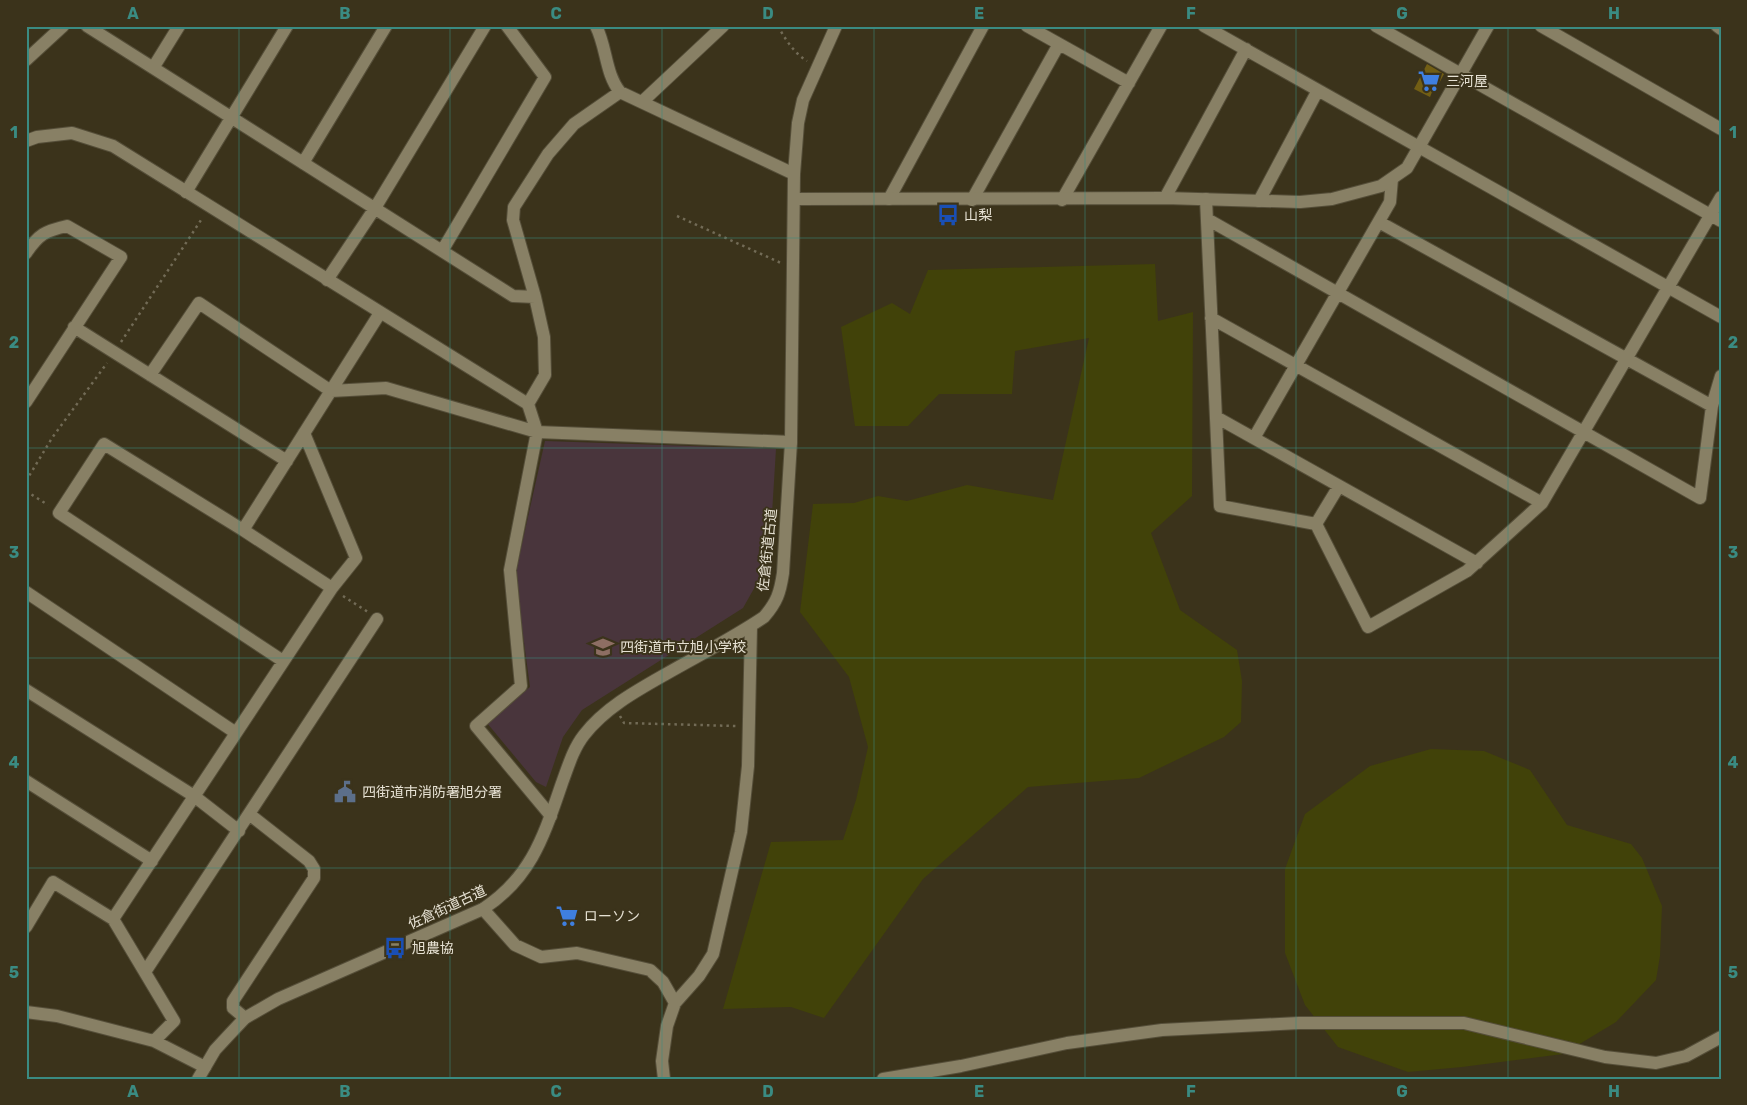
<svg xmlns="http://www.w3.org/2000/svg" width="1747" height="1105" font-family="Rubik,'Noto Sans JP',sans-serif">
	<style>
		.education { fill: #49353c }
		.green { fill: #414209 }
		.building { fill: #725e14 }
		.lines { fill: none; stroke-linecap: round; stroke-linejoin: round }
		.street-casing { stroke: #554e39; stroke-width: 14 }
		.secondary-casing { stroke: #554e39; stroke-width: 14 }
		.path { stroke: #726b56; stroke-width: 2.5; stroke-dasharray: 2.5 4; stroke-linecap: butt }
		.street { stroke: #888065; stroke-width: 12 }
		.secondary { stroke: #888065; stroke-width: 12 }
		.grid { fill: none; stroke: #3a8b82; stroke-width: 1; stroke-opacity: 0.55 }
		.labels { text-anchor: middle; stroke-width: 4; stroke-linejoin: round; paint-order: stroke }
		.poi-label { font-size: 14px; fill: #e6e1d3; stroke: #3b331b; text-anchor: start }
		.street-label { font-size: 14px; fill: #e6e1d3; stroke: #3b331b }
		.neatline { fill: none; stroke: #3a8b82; stroke-width: 2 }
		.grid-label { font-size: 16px; text-anchor: middle; font-weight: bold; fill: #3a8b82 }
	</style>
	<rect width="100%" height="100%" fill="#3b331b"/>
	<path class="education" d="M545,441L776,449L769,562L743,608L582,710L563,737L546,787L536,782L487,723L530,687L515,575Z"/>
	<path class="green" d="M1155,264L1158,321L1193,312L1192,496L1151,533L1180,610L1237,650L1242,681L1241,722L1224,737L1139,778L1028,787L923,879L824,1018L791,1007L723,1009L771,842L843,840L856,800L868,747L849,677L800,612L813,504L854,503L878,496L907,501L967,485L1053,500L1089,338L1015,351L1012,394H939L908,426H855L841,327L892,303L910,314L928,270Z
		M1431,749L1484,751L1530,770L1567,825L1631,844L1642,858L1662,906L1660,956L1656,980L1616,1022L1563,1054L1462,1067L1408,1072L1338,1047L1305,1005L1285,953V869L1305,814L1370,766Z"/>
	<path class="building" d="M1427,64L1444,74L1434,93L1432,92L1430,97L1414,89Z"/>
	<g class="lines">
		<g class="street-casing">
			<path id="street" d="M87,26L513,296L535,297
				M596,26C607,48 605,73 620,92L794,174
				M1027,26L1129,83
				M1204,26L1721,317
				M1376,26L1721,221
				M1541,26L1721,129
				M1717,26L1721,29
				M26,60L63,26
				M153,68L179,26
				M643,101L723,26
				M303,163L386,26
				M186,192L287,26
				M1165,198L1246,49
				M889,199L983,26
				M1206,199L1220,506L1316,524L1368,627L1467,571L1542,503L1721,197
				M972,200L1059,44
				M1062,200L1161,26
				M1259,201L1318,90
				M1207,219L1700,498L1712,406L1721,376
				M1379,222L1712,406
				M442,251L545,77L507,26
				M26,253C39,234 45,231 67,226L121,257L26,402
				M327,280L375,208L485,26
				M1211,318L1542,503
				M74,327L287,461
				M150,375L199,303L331,391L386,388L537,432L791,442
				M1216,417L1477,563
				M1254,438L1390,202L1392,179
				M1316,524L1339,486
				M243,530L380,313
				M26,592L236,733
				M283,661L59,513L104,444L243,530L332,588
				M26,690L194,796L239,831
				M26,781L152,861
				M551,816L476,726L521,686L510,570L537,432L528,404L545,375L544,337L535,297L513,220L514,207L548,154L574,124L620,92
				M483,909L515,945L541,957L577,953L650,970L663,982L675,1003
				M113,919L332,588L356,558L304,433
				M26,927L53,882L113,919L174,1021L154,1041
				M145,972L377,619
				M26,1012L57,1016L154,1041L205,1067
				M245,1018L233,1008V1001L314,878V869L309,861L249,814
				M664,1079L662,1061L667,1026L675,1003L699,976L713,954L741,832L748,766L751,626
				M883,1079L961,1066L1067,1043L1162,1030L1299,1023H1464L1605,1057L1656,1063L1686,1056L1721,1037"/>
		</g>
		<g class="secondary-casing">
			<path id="secondary" d="M26,141L37,137L72,133L113,146L528,404
				M795,199L1165,198L1300,202L1332,199L1381,186L1407,168L1488,26
				M198,1079L215,1050L228,1036L245,1018L278,999L483,909C532,877 544,835 562,783C568,767 573,749 584,735C605,708 636,691 666,674C699,655 733,638 764,617C777,602 780,593 783,573L791,442L794,174L798,123L803,100L836,26"/>
		</g>
		<path class="path" d="M778,26C785,39 794,53 807,61
			M677,216L781,263
			M121,342L203,217
			M26,481L52,438L107,363
			M26,491L48,505
			M343,596L368,612
			M620,716L624,723L736,726"/>
		<use href="#street" class="street"/>
		<use href="#secondary" class="secondary"/>
	</g>
	<path class="grid" d="M239,26V1079M450,26V1079M662,26V1079M874,26V1079M1085,26V1079M1296,26V1079M1508,26V1079M26,238H1721M26,448H1721M26,658H1721M26,868H1721"/>
	<defs>
		<g id="supermarket-bare" transform="scale(1.725)"><path d="M-6-5.5h2.5l.6 2H6L4.5 2H-2.5L-4.4-4H-6ZM-1.5 3.2a1.3 1.3 0 1 0 .1 0ZM3 3.2a1.3 1.3 0 1 0 .1 0Z" fill="#3f7fe0" stroke="#3b331b" stroke-width="2.5" paint-order="stroke"/></g>
		<g id="bus-bare" transform="scale(1.725)"><path d="M-5-6H5V4H4V6H2V4H-2V6H-4V4H-5ZM-3.5-4V0h7V-4ZM-3.5 1.2v1.5H-2V1.2ZM2 1.2v1.5H3.5V1.2Z" fill="#1a4fb4" stroke="#3b331b" stroke-width="2.5" paint-order="stroke"/></g>
		<g id="school-bare" transform="scale(1.725)"><path d="M0-5L7-2L0 1L-7-2ZM-4 1L0 2.5L4 1V4Q0 6-4 4Z" fill="#8d6e63" stroke="#3b331b" stroke-width="2.5" paint-order="stroke"/></g>
		<g id="civic-bare" transform="scale(1.725)"><path d="M-.6-6.5H3V-4.5H.6V-3L4-1V1h2V6H-6V1h2V-1L-.6-3ZM-1.2 2.5V6h2.4V2.5Z" fill="#5c6f8a" stroke="#3b331b" stroke-width="2.5" paint-order="stroke"/></g>
	</defs>
	<g fill-rule="evenodd">
		<use href="#supermarket-bare" x="1429" y="81"/>
		<use href="#bus-bare" x="948" y="215"/>
		<use href="#school-bare" x="603" y="647"/>
		<use href="#civic-bare" x="345" y="792"/>
		<use href="#supermarket-bare" x="567" y="916"/>
		<use href="#bus-bare" x="395" y="948"/>
	</g>
	<g class="labels">
		<g class="poi-label">
			<text x="1446" y="86">三河屋</text>
			<text x="964" y="220">山梨</text>
			<text x="620" y="652">四街道市立旭小学校</text>
			<text x="362" y="797">四街道市消防署旭分署</text>
			<text x="584" y="921">ローソン</text>
			<text x="412" y="953">旭農協</text>
		</g>
		<g class="street-label">
			<text transform="translate(767 550) rotate(-84)" y="5">佐倉街道古道</text>
			<text transform="translate(447 907) rotate(-25)" y="5">佐倉街道古道</text>
		</g>
	</g>
	<rect width="1747" height="1105" fill="none" stroke="#3b331b" stroke-width="55"/>
	<rect x="28" y="28" width="1692" height="1050" class="neatline"/>
	<g class="grid-label">
		<text x="133" y="19">A</text>
		<text x="345" y="19">B</text>
		<text x="556" y="19">C</text>
		<text x="768" y="19">D</text>
		<text x="979" y="19">E</text>
		<text x="1191" y="19">F</text>
		<text x="1402" y="19">G</text>
		<text x="1614" y="19">H</text>
		<text x="14" y="138">1</text>
		<text x="1733" y="138">1</text>
		<text x="14" y="348">2</text>
		<text x="1733" y="348">2</text>
		<text x="14" y="558">3</text>
		<text x="1733" y="558">3</text>
		<text x="14" y="768">4</text>
		<text x="1733" y="768">4</text>
		<text x="14" y="978">5</text>
		<text x="1733" y="978">5</text>
		<text x="133" y="1097">A</text>
		<text x="345" y="1097">B</text>
		<text x="556" y="1097">C</text>
		<text x="768" y="1097">D</text>
		<text x="979" y="1097">E</text>
		<text x="1191" y="1097">F</text>
		<text x="1402" y="1097">G</text>
		<text x="1614" y="1097">H</text>
	</g>
</svg>
